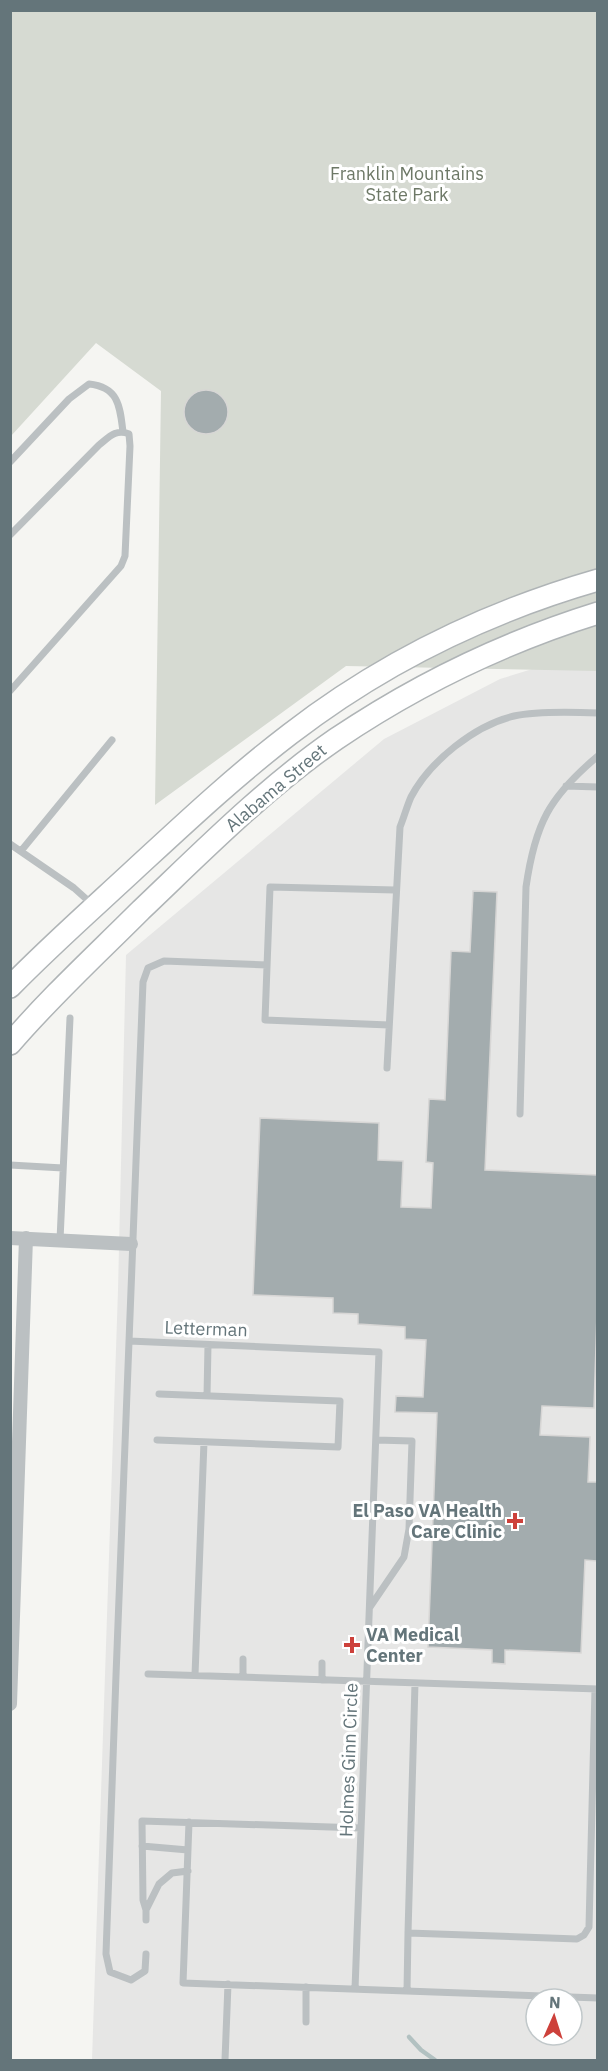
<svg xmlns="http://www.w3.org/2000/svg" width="608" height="2071" font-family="'IBM Plex Sans',sans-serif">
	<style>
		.built { fill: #e6e6e5; fill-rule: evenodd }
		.green { fill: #d6dad2 }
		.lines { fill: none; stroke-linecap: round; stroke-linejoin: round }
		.stream { stroke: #b2c1c1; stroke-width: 4.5 }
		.building { fill: #a3acae; stroke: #d7d6d5; stroke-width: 1.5 }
		.primary-casing { stroke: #afb4b6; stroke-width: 24 }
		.service { stroke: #bbc0c2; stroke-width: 7 }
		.minor { stroke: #bbc0c2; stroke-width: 14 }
		.primary { stroke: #fff; stroke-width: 21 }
		.poi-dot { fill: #cd413b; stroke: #fff; stroke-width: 2 }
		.labels { text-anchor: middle; stroke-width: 6; stroke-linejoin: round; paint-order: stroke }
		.park-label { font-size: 18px; fill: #6d7866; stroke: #fff }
		.street-label { font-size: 18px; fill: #64757a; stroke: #fff }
		.poi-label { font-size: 18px; font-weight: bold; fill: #64757a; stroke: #fff; text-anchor: end }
	</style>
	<rect width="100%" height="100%" fill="#f5f5f2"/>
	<path class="built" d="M597,649V2060H92L118,1290L126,955L384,739L500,679ZM536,1999H572V2035H536Z"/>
	<path class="green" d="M11,11H597V671L346,666L155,805L161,391L96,343L11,436Z"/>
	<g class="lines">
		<path class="stream" d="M409,2037L421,2050L435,2060"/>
	</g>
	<path class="building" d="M184 412a22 22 0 1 1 44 0a22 22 0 1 1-44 0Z
		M473,891L497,892L485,1170L597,1175V1314L594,1408L542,1406L540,1435L590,1437L588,1482H597V1561L585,1560L581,1653L505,1650V1664L492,1663V1650L428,1647L437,1413L395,1412L396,1396L423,1397L426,1340L405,1339V1327L358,1324V1314L333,1313V1298L253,1295L260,1118L379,1123L378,1160L403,1161L401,1207L431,1208L433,1163L426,1162L429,1099L445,1100L451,951L470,952Z"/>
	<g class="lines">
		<g class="primary-casing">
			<path id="primary" d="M10,987C49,947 92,909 133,871C184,824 235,776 290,734C382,663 487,612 598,580
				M10,1044C51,996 97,954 141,910C203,851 265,788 336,739C416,685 505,642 598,613"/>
		</g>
		<path class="service" d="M10,462L69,399L89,384C119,387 120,407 123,432
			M10,535L99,445C108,438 116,428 129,434L130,446L125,556L121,566L10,691
			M566,786L598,787
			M10,844L74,888L93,905
			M21,851L112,740
			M389,1025L265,1020L270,887L395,890
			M387,1068L400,827C404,817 407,806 411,797C430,761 475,725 514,716C537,711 574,712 598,713
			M520,1114L526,887C535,824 549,797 598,756
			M10,1165L63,1168
			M60,1240L70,1018
			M129,1341L379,1352L355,1989
			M207,1396L208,1345
			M157,1440L338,1447L340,1401L159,1394
			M370,1607L404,1557L409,1529L412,1441L376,1440
			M148,1674L598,1689
			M195,1675L204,1442
			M243,1677V1659
			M322,1680V1663
			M189,1822L183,1983L598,1998
			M142,1846L188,1850
			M146,1910L159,1884L172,1873L188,1871
			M146,1920V1910L143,1900L142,1821L361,1828
			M408,1933L415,1683
			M146,1954L145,1971L131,1980L110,1972L106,1954C118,1630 128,1306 143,982L148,968L164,961L267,965
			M407,1991L408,1933L577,1939L584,1935L589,1927L595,1689
			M306,2022V1987
			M225,2060L228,1984"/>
		<path class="minor" d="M10,1238L131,1244
			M10,1704L26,1238"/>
		<use href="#primary" class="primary"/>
	</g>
	<g class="poi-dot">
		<path d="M512 1512h6v6h6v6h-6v6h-6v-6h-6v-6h6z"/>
		<path d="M349 1636h6v6h6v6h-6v6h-6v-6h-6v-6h6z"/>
	</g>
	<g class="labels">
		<g class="park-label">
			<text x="407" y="180">Franklin Mountains<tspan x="407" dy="21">State Park</tspan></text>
		</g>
		<g class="street-label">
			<text transform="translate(276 788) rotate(-40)" y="6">Alabama Street</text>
			<text transform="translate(206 1329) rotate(2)" y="6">Letterman</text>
			<text transform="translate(349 1760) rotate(-88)" y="6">Holmes Ginn Circle</text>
		</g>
		<g class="poi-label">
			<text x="502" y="1517">El Paso VA Health<tspan x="502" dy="21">Care Clinic</tspan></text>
			<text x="366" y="1641" text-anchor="start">VA Medical<tspan x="366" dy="21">Center</tspan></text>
		</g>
	</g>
	<rect width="608" height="2071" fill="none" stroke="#64757a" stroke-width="24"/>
	<g transform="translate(554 2017) rotate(3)"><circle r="28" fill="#ffffff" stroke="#c1c8ca" stroke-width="1.5"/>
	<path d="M0-4.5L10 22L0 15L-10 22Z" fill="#cd413b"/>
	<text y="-9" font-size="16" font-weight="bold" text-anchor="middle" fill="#64757a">N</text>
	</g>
</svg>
